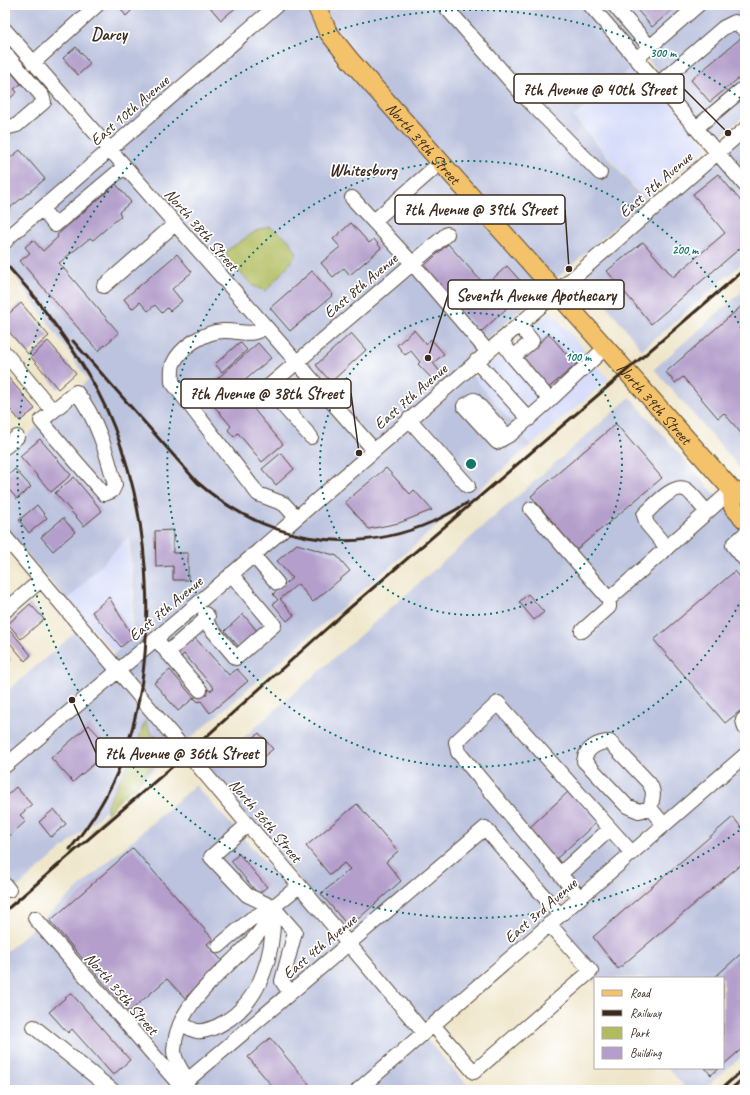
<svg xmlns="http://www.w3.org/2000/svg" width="750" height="1095" font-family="Caveat,sans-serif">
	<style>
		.built { fill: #d3d9f9 }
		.industrial { fill: #bcc3de }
		.green { fill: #b1bc5e; stroke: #76733e }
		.building { fill: #b49ecb }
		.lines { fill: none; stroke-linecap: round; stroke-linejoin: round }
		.minor-casing { stroke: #564638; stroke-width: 16 }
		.major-casing { stroke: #564638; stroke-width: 20 }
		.minor { stroke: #fff; stroke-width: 14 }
		.major { stroke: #f3c26a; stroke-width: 18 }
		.rail { stroke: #3b2a1e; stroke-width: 3 }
		.ring { fill: none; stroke: #0f766e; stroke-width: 2; stroke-dasharray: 2 4 }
		.labels { text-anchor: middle; stroke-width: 3.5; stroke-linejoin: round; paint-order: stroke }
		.street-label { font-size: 16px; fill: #3b2a1e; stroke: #fff }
		.neighbourhood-label { font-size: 17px; font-weight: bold; fill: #3b2a1e; stroke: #fff }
		.centre { fill: #0f766e; stroke: #fff; stroke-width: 2 }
		.ring-label { font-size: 12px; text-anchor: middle; font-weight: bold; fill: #0f766e; stroke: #fff; stroke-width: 3.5; stroke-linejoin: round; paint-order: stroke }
		.leader { fill: none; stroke: #3b2a1e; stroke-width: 1.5 }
		.callout-dot { fill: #3b2a1e; stroke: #fff; stroke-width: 1.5 }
		.callout { fill: #fff; stroke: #3b2a1e; stroke-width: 1.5 }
		.callout-label { font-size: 17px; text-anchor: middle; font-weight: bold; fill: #3b2a1e }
	</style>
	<rect width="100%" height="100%" fill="#fff"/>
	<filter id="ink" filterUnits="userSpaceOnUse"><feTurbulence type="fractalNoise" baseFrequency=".025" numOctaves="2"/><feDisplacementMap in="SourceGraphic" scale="8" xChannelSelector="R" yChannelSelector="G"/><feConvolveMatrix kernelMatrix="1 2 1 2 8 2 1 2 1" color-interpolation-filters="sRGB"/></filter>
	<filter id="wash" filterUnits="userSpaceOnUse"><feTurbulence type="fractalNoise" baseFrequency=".012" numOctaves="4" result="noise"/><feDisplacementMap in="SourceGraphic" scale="16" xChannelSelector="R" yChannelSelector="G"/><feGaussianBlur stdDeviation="0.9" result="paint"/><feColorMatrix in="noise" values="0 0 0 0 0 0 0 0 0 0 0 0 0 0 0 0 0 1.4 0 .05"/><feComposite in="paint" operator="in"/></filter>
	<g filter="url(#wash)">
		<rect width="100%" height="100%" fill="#efe6ca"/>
		<path class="built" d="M636,64L708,147L646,200L575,117Z
			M551,311L609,379L532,445L474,378Z
			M128,537L132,595L130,640L115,653L67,600Z"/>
		<path class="industrial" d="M5,5H274L5,238Z
			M278,5H745V115L717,140L645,56L574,117L645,201L461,362L531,445L5,898V693L77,631L104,663L131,639L134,598L129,536L67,601L5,528V456L88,380L5,261V245Z
			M745,130V261L642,350L581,273Z
			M745,289V474L654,369Z
			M630,397L745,529V747L422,1025L207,770Z
			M745,757V1054L702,1090H687L668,1068H723V978H595V984L547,929Z
			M195,785L472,1090H5V953Z"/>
		<path class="green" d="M270,227L288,239L297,253C288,267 276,278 266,291L253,286L241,273L229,263L226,251L256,231Z
			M145,721L151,734L163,740L175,753C156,758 144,774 134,790L133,787C118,800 105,817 91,833L107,814V804L134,753Z"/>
		<g id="blocks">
			<path class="building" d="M118,5H137L126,16Z
				M208,5H239L221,20Z
				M633,5H678L652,27Z
				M742,37L745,40V73L710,102L691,80Z
				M76,47L90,64L78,75L63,58Z
				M5,65L21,84L14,89L17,92L5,103Z
				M20,150L45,179L5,212V162Z
				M745,158V168L740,163Z
				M718,174L745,206V244L651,324L607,271L643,242L673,277L725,233L693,194Z
				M116,184L131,202L119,212L121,216L93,240L90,238L59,263L119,333L98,351L20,261L30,253L25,247L33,240L43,251L58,237L57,235Z
				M351,223L369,243L374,239L381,248L350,275L344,268L333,277L321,263L340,247L333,239Z
				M448,244L506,309L481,332L423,267Z
				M177,254L192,272L172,289L182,301L170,311L167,308L162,313L155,305L148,311L140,302L132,309L124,299Z
				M507,266L524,285L525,292L510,306L489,282Z
				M312,271L333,295L290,331L270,308Z
				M21,303L49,336L28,354L5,327V317Z
				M745,303V438L724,413L718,418L683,377L675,383L666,372Z
				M414,330L426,344L431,339L444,354L433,363L441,373L433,380L418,364L420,362L411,351L405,355L397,345Z
				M351,333L366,350L331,382L316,365Z
				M549,334L576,365L547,389L521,359Z
				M48,341L76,373L58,389L31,357Z
				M240,342L247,350L222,372L215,364Z
				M258,343L271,358L236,388L283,444L262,462L238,433L234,437L228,430L231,426L202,392Z
				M7,376L35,409L20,421L5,403V378Z
				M616,424L662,478L576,550L531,496Z
				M40,439L71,475L51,492L20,456Z
				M281,453L294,469L276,485L262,469Z
				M386,468L410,494L414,490L432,510L399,523L369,529L345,502Z
				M15,469L31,487L17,499L5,485V471L9,475Z
				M74,477L102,511L84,526L55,493Z
				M37,505L47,518L29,533L19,520Z
				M63,518L75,532L53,551L41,537Z
				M173,530V553H188V580H173V566L156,567L155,531Z
				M297,544L337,556L350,571L313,602L298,584L280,599L294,615L287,621L273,604L278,600L273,594L292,578L277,561Z
				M735,571L745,583V707L725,723L654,640Z
				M528,594L544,612L534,620L519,602Z
				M109,597L133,637L121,647L92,612Z
				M30,604L44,619L21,639L8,624Z
				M243,614L257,631L239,647L225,631Z
				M11,631L31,655L25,661L5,637Z
				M195,638L229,675L237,669L248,681L210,713L201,701L198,702L194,698L207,688L210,691L214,688L184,654L180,658L176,653Z
				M5,652L11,659L5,664Z
				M170,670L194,698L178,711L154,683Z
				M89,725L111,749L73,782L51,758Z
				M259,733L273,749L256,763L251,757L243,765L234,754Z
				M16,787L32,805L20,815L26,821L5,840V797Z
				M568,792L596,823L555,860L528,829Z
				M357,804L398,851L386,862L401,881L349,927L321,894L350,869L344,863L330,875L306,846Z
				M54,809L66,824L51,837L39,822Z
				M733,817L745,832V861L618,969L593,937Z
				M133,848L213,939L207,944L224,963L185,998L167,979L129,1012L50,921Z
				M239,854L267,887L258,894L231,861Z
				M745,950V1046L723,1065V978H714Z
				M71,993L130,1060L113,1075L72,1029L68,1033L49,1012Z
				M270,1038L314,1090H268L272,1086L248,1057Z
				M705,1068H719L711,1075Z"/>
		</g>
	</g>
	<g filter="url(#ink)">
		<use href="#blocks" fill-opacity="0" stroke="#564638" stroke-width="1"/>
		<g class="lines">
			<g class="minor-casing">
				<path id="minor" d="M444,5L521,93L600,173
					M590,5L745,185
					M614,5L650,47
					M5,30L374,450
					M5,53L42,96L44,102L17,125L5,128
					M636,59L698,5
					M33,63L97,5
					M658,84L723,28L735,22L745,30
					M696,128L745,87
					M352,198L413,264L488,352
					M42,209L55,225L124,167
					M374,221L441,162
					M5,242L10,236L277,5
					M104,286L175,224
					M265,327C251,338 239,330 223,331C205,332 181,346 173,364C171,370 172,376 172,382L258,494L284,504L296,517
					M501,340L513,357L550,400
					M5,353L53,411
					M513,357L532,341L519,325
					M476,361L529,419
					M76,392C97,417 107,454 115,485L112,491L104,494L41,421Z
					M409,419L468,486
					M506,435L474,400L464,406L497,442L511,434L550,400L606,347
					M311,437L269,390V386L447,234
					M5,447L17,437
					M531,509L609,599V607L582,631
					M745,534L733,545L745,560
					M5,537L424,1033
					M667,548L647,524L644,515C653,507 675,480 688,491C695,497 701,506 707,512
					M253,555L277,583
					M609,599L732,490
					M5,611L41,580
					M204,620L236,658L274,625L231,574
					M161,645L200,690
					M167,653L208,617L205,614
					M745,718L743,720L745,728
					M5,766L196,605L745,129
					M650,808L639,811L627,806L590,767L584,761C586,748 598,742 610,742L649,783C655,792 653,797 650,808L664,825
					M247,825L211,857L247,895L273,907
					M560,874L610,829
					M5,885L9,890
					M580,898L458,752L456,742L498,703L632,853
					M35,918L184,1090
					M219,946L251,919L273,907
					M290,993L282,981L295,932L273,907L299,886
					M181,1024C186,1026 192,1030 197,1031C205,1032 217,1027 223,1023C262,1001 275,950 273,908
					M433,1025L474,1072L591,971L549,924
					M34,1027L112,1090
					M188,1080C182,1072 174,1061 174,1050C177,996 236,966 264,926C268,920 270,913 273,907
					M176,1090L485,828L560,915
					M358,1090L745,755"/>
			</g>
			<g class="major-casing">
				<g id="major">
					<path id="s1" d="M316,5L328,32L350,60L732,490L745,494"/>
					<path d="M732,490L733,507L745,520"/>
				</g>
			</g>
			<use href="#minor" class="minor"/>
			<use href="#major" class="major"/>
			<path class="rail" d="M5,263L35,297
				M32,294C64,336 95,378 114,427C153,526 159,661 122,761C110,793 91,823 70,849
				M73,341L197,482C263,540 350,558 432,522C444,517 456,510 467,503
				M5,911L188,753L345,612L745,269
				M720,1090L745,1068
				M730,1090L745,1077
				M739,1090L745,1085"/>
		</g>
	</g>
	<g class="ring">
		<circle cx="471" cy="464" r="151"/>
		<path d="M744 594A303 303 0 1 1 744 334"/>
		<path d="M744 827A454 454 0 1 1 744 101"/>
	</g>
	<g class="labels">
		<g class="street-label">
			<text transform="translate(129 110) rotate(-41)" y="6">East 10th Avenue</text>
			<text dy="6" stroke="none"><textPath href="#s1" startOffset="176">North 39th Street</textPath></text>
			<text transform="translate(655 184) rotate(-41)" y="6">East 7th Avenue</text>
			<text transform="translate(202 229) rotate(49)" y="6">North 38th Street</text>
			<text transform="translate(360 285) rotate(-40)" y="6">East 8th Avenue</text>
			<text transform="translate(410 396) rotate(-41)" y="6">East 7th Avenue</text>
			<text dy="6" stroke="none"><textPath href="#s1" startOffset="524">North 39th Street</textPath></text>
			<text transform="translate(165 608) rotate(-40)" y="6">East 7th Avenue</text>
			<text transform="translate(266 820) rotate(50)" y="6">North 36th Street</text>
			<text transform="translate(540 910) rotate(-41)" y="6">East 3rd Avenue</text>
			<text transform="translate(319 946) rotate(-40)" y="6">East 4th Avenue</text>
			<text transform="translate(122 993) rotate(49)" y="6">North 35th Street</text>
		</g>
		<g class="neighbourhood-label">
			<text x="109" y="40">Darcy</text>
			<text x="363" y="176">Whitesburg</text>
		</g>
	</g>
	<circle cx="471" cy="464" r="6" class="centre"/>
	<g class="ring-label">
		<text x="663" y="57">300 m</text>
		<text x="685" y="254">200 m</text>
		<text x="578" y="361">100 m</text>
	</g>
	<path class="leader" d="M728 133L684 89M569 269L565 209M428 358L448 295M359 453L351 393M72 700L96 753"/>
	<g class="callout-dot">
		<circle cx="728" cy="133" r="4"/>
		<circle cx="569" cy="269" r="4"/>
		<circle cx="428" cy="358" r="4"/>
		<circle cx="359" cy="453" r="4"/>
		<circle cx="72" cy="700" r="4"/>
	</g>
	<g class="callout">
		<rect x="514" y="74" width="170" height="29" rx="4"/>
		<rect x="395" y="195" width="170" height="29" rx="4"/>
		<rect x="448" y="280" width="176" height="29" rx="4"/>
		<rect x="181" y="379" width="170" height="29" rx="4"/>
		<rect x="96" y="738" width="170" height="29" rx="4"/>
	</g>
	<g class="callout-label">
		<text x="599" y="95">7th Avenue @ 40th Street</text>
		<text x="480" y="215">7th Avenue @ 39th Street</text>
		<text x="536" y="301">Seventh Avenue Apothecary</text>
		<text x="266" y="399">7th Avenue @ 38th Street</text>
		<text x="181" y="759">7th Avenue @ 36th Street</text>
	</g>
	<rect width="750" height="1095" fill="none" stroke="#fff" stroke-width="20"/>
	<rect x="594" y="977" width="130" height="92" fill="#ffffff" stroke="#b1aaa5"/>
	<rect x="602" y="990" width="20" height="6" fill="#f3c26a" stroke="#b1aaa5"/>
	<text x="630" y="997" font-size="12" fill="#3b2a1e">Road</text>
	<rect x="602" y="1010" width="20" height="6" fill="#3b2a1e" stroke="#b1aaa5"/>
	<text x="630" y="1017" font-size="12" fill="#3b2a1e">Railway</text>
	<rect x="602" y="1027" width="20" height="12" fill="#b1bc5e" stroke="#b1aaa5"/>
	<text x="630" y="1037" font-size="12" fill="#3b2a1e">Park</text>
	<rect x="602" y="1047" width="20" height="12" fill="#b49ecb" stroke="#b1aaa5"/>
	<text x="630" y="1057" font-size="12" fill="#3b2a1e">Building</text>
</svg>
